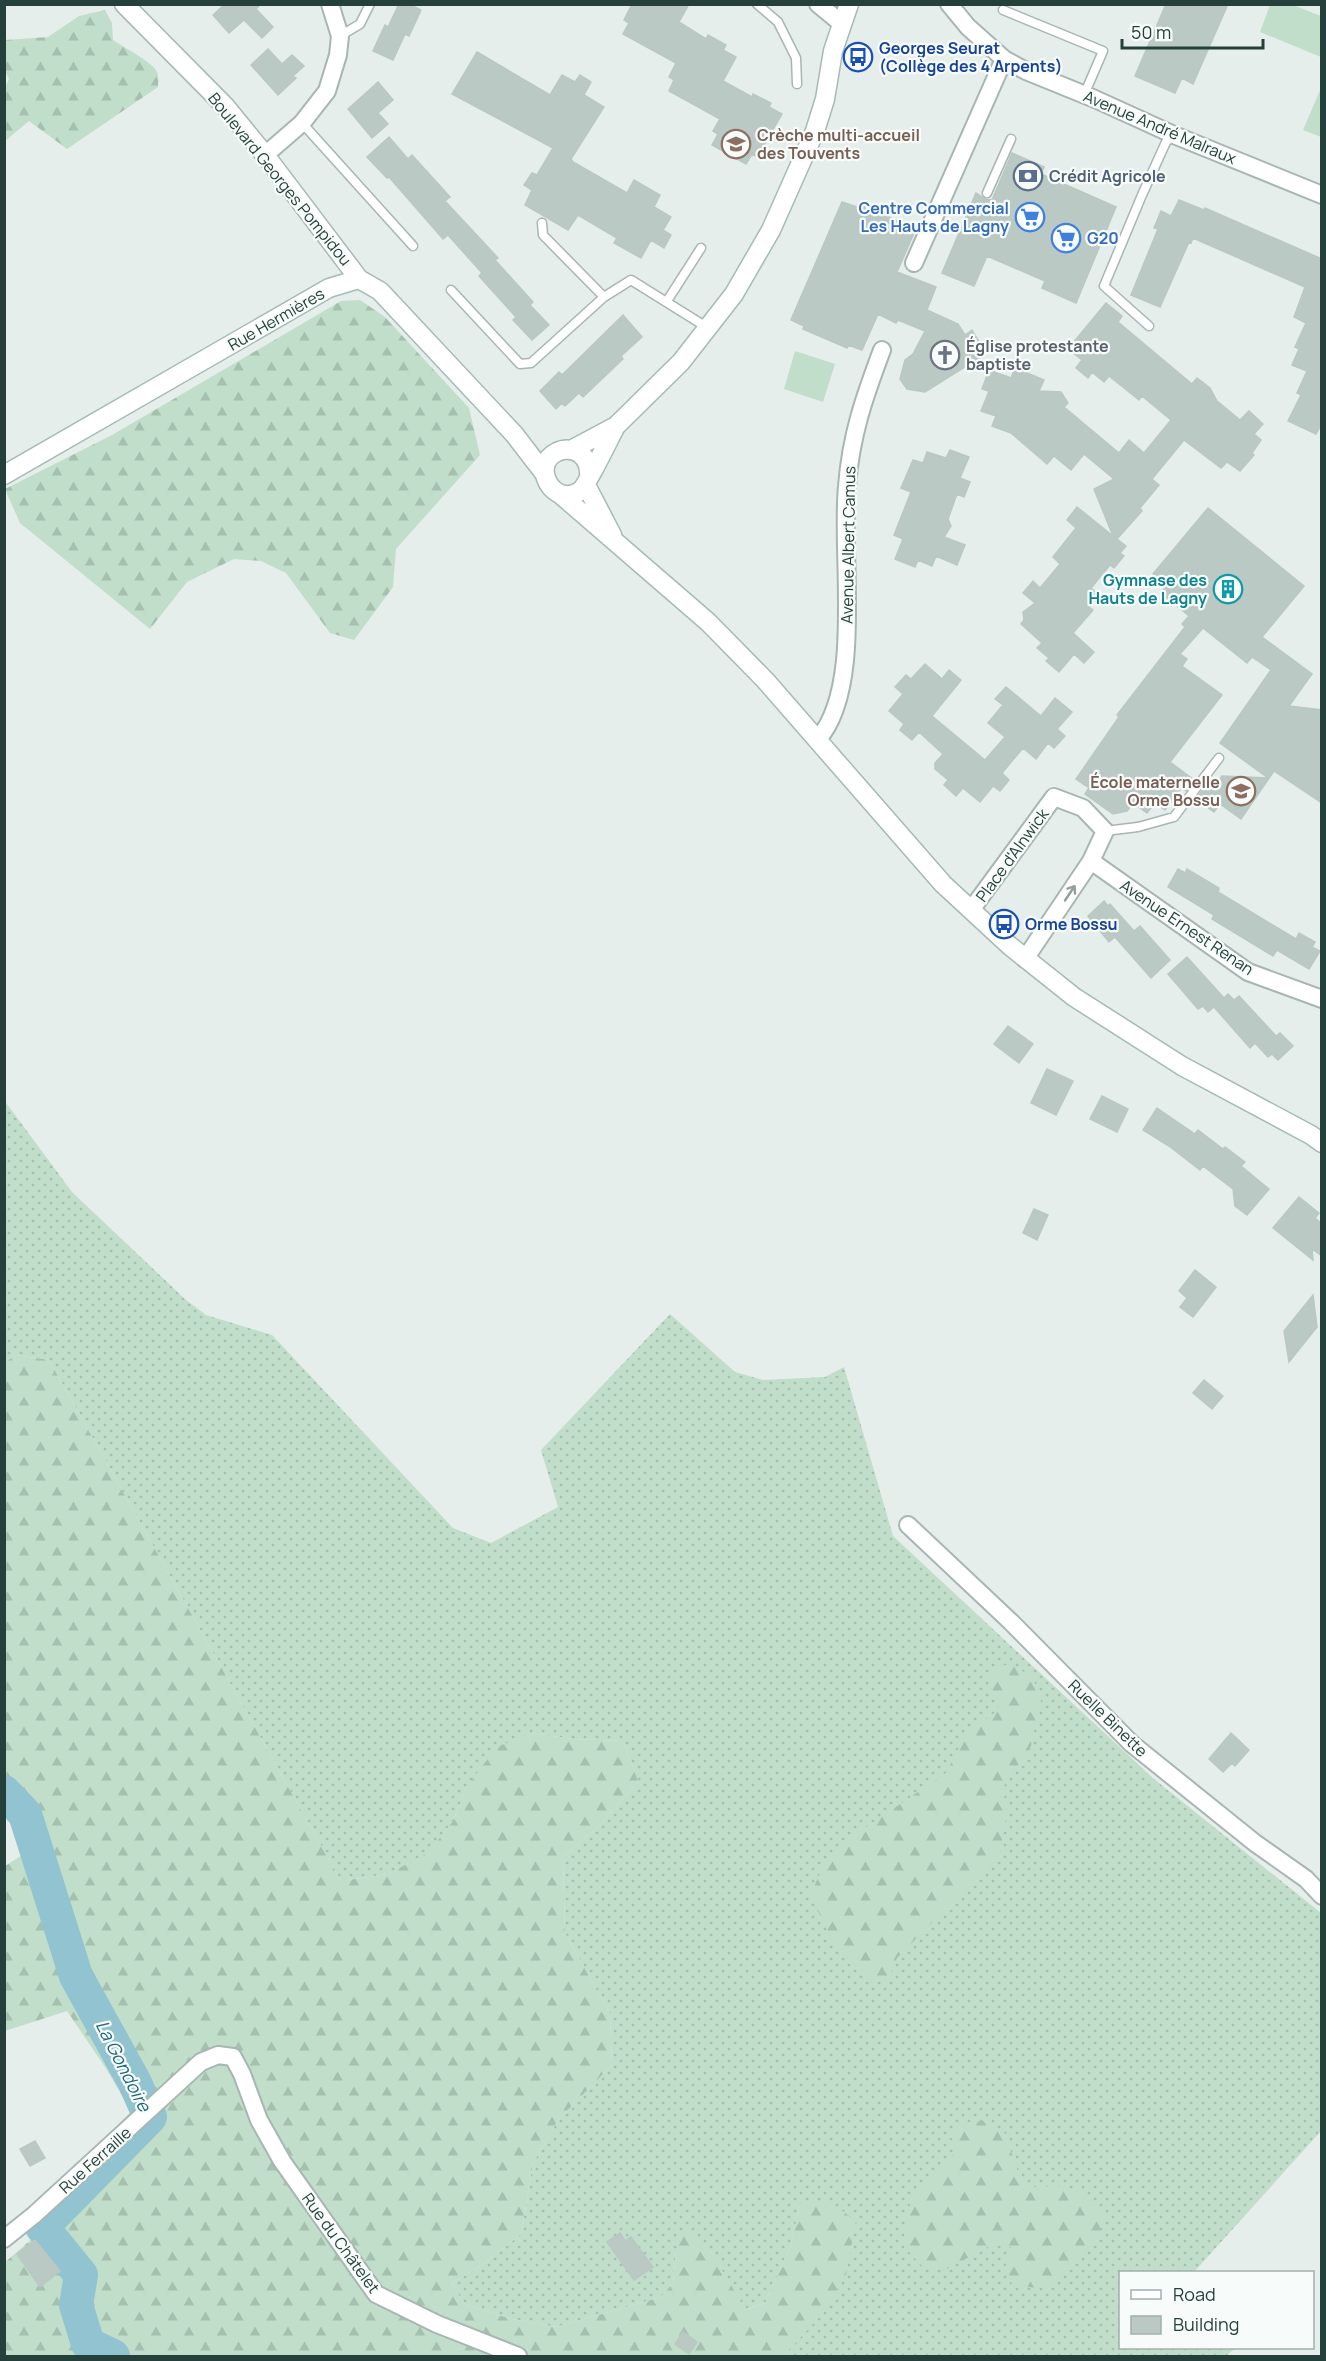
<svg xmlns="http://www.w3.org/2000/svg" width="1326" height="2361" font-family="Manrope,sans-serif">
	<style>
		.grass { fill: url(#grass-dots) }
		.forest { fill: url(#forest-firs) }
		.park { fill: #c0deca }
		.lines { fill: none; stroke-linecap: round; stroke-linejoin: round }
		.river { stroke: #91c3d1; stroke-width: 34 }
		.building { fill: #bbc9c4; stroke: #b9c8c3; stroke-width: 1.5 }
		.lane-casing { stroke: #a8b6b3; stroke-width: 11 }
		.street-casing { stroke: #a8b6b3; stroke-width: 20 }
		.secondary-casing { stroke: #a5bab4; stroke-width: 21 }
		.lane { stroke: #fff; stroke-width: 8 }
		.street { stroke: #fff; stroke-width: 16 }
		.secondary { stroke: #fff; stroke-width: 18 }
		.oneway { stroke: #92a09d }
		.labels { text-anchor: middle; stroke-width: 4.5; stroke-linejoin: round; paint-order: stroke }
		.transit-label { font-size: 16px; font-weight: bold; fill: #164399; stroke: #f7fbf9; text-anchor: start }
		.street-label { font-size: 16px; fill: #25403b; stroke: #f7fbf9 }
		.education-label { font-size: 16px; font-weight: bold; fill: #785e54; stroke: #f7fbf9; text-anchor: start }
		.service-label { font-size: 16px; font-weight: bold; fill: #4e5e75; stroke: #f7fbf9; text-anchor: start }
		.shop-label { font-size: 16px; font-weight: bold; fill: #366cbe; stroke: #f7fbf9; text-anchor: end }
		.worship-label { font-size: 16px; font-weight: bold; fill: #5b616d; stroke: #f7fbf9; text-anchor: start }
		.culture-label { font-size: 16px; font-weight: bold; fill: #0d838f; stroke: #f7fbf9; text-anchor: end }
		.water-label { font-size: 18px; font-style: italic; fill: #20677b; stroke: #f7fbf9 }
	</style>
	<defs>
		<pattern id="grass-dots" width="8" height="8" patternUnits="userSpaceOnUse" patternTransform="scale(1.5)"><rect width="8" height="8" fill="#c0deca"/><path d="M2 2h.1M6 6h.1" fill="none" stroke="#a5c0ae" stroke-width="1.8" stroke-linecap="round"/></pattern>
		<pattern id="forest-firs" width="22" height="20" patternUnits="userSpaceOnUse" patternTransform="scale(1.5)"><rect width="22" height="20" fill="#c0deca"/><path d="M5 1l3.5 6h-7zM16 11l3.5 6h-7z" fill="#a5c0ae"/></pattern>
	</defs>
	<rect width="100%" height="100%" fill="#e6eeeb"/>
	<path class="grass" d="M4,1100L72,1192L186,1300L206,1315L272,1335L453,1528L491,1543L558,1507L541,1450L670,1314L735,1372L763,1380L825,1377L844,1367L893,1536L1154,1779L1321,1913V2131L1194,2272H1120V2348H1235L1226,2356H781L787,2352L800,2204L791,2245L765,2303L745,2310L711,2252L676,2251L673,2283L661,2297L556,2327L511,2319L465,2304L451,2284L482,2265L521,2234L533,2163L558,2120L612,2065L610,2014L565,1933L563,1857L601,1824L638,1781L623,1741L573,1739L531,1733L467,1786L453,1821L428,1854L388,1874L341,1881L49,1360L16,1355L5,1363Z"/>
	<path class="forest" d="M105,10L112,23L113,40C123,47 154,63 157,72C159,76 158,82 158,87L67,149L29,121L5,141V87L9,79L5,71V40L48,37L79,16Z
		M360,300L385,317L469,408L480,455L396,549L393,587L354,640L330,633L286,573L261,561L234,559L187,582L150,629L20,523L5,489L112,435L341,301Z
		M16,1355L49,1360L341,1881L388,1874L428,1853L453,1821L467,1786L497,1747L531,1733L573,1739L623,1741L638,1781L601,1824L563,1857L565,1933L610,2014L612,2065L558,2120L533,2163L521,2234L482,2265L451,2284L465,2304L511,2319L556,2327L661,2297L673,2283L676,2251L685,2226L711,2252L746,2310L765,2303L791,2245L800,2204L829,2201L856,2221L846,2274L825,2311L787,2352L781,2356H5L4,2263L148,2139L105,2067L67,2011L5,2031V1866L27,1852L15,1820L4,1810V1363Z
		M1012,1664L1033,1678L1041,1701L1031,1746L1003,1787L1007,1813L1000,1853L897,1958L889,1978C884,1978 875,1980 870,1978C842,1970 821,1918 811,1894L820,1873L834,1852L856,1834L946,1773L966,1734L998,1710L999,1698L990,1687L993,1667Z
		M986,2121L1005,2133L1020,2178L1035,2187L1062,2186L1090,2197L1104,2217L1099,2235L1051,2285L1036,2288L1012,2284L1004,2271L1011,2247L999,2241L945,2270L922,2266L904,2247C904,2223 906,2200 925,2182C938,2170 948,2166 956,2148L950,2135L961,2123Z"/>
	<path class="park" d="M1270,5H1293L1321,16V57L1260,32Z
		M1321,88V137L1303,130Z
		M795,351L835,364L823,402L784,389Z"/>
	<g class="lines">
		<path class="river" d="M4,1792L25,1814L76,1976L135,2083L150,2117L42,2227L81,2275L76,2305L88,2344L113,2356"/>
	</g>
	<path class="building" d="M225,4H261L256,9L273,27L262,38L244,20L229,33L213,15Z
		M399,4H409L421,10L409,36L405,34L393,60L373,51L385,25L388,27Z
		M632,4H689L679,22L706,39L708,35L726,45L723,50L736,57L723,81L752,97L753,94L771,103L769,107L782,114L757,157L752,154L746,164L712,145L718,134L713,131L720,119L669,91L674,80L669,77L676,63L623,34L629,23L624,20Z
		M1166,4H1228L1193,84L1182,78L1175,93L1135,76Z
		M268,49L282,64L292,55L304,66L293,76L296,78L278,95L251,65Z
		M477,52L550,95L562,75L575,82L580,75L591,82L584,95L604,107L571,159L573,162L627,193L634,180L660,195L654,207L671,217L663,230L671,235L664,248L651,240L641,258L614,243L617,238L578,215L568,230L525,205L532,190L524,185L532,173L537,175L553,148L452,94Z
		M378,82L393,100L378,113L388,124L372,138L348,109Z
		M389,137L408,159L412,155L450,197L445,201L498,258L495,260L533,302L530,305L549,325L532,340L513,320L516,317L479,276L482,273L448,235L443,239L389,177L387,178L367,157Z
		M1012,153L1044,167L1041,174L1116,207L1076,303L1042,288L1045,281L987,256L974,286L942,273L976,193L985,199L992,200Z
		M1179,200L1204,210L1205,208L1322,259V423L1316,434L1288,421L1301,395L1297,393L1307,371L1292,365L1299,349L1295,347L1306,323L1294,317L1305,287L1193,238L1191,243L1189,242L1160,307L1131,295L1158,229L1154,228L1161,211L1171,216Z
		M842,202L857,207L858,204L878,212L902,223L901,227L914,233L897,272L936,287L927,310L958,324L965,335L972,330L981,345L974,350L979,358L925,392L907,389L900,379L905,360L913,354L925,331L898,320L896,323L878,314L862,350L848,345L847,348L803,329L804,326L791,320Z
		M1106,303L1122,316L1118,322L1192,384L1197,378L1210,388L1217,401L1240,420L1249,411L1263,424L1254,434L1261,440L1252,453L1254,455L1240,471L1227,462L1221,468L1184,440L1152,479L1159,485L1140,508L1142,511L1117,539L1126,546L1120,553L1124,556L1114,568L1110,565L1091,588L1099,595L1089,607L1093,610L1073,633L1094,652L1084,663L1074,654L1059,672L1046,661L1049,658L1037,648L1042,643L1021,624L1024,620L1023,612L1035,603L1023,593L1033,581L1040,588L1060,564L1053,557L1076,528L1067,520L1077,507L1113,536L1094,489L1114,479L1084,454L1071,470L1054,456L1047,464L1011,433L992,426L996,416L981,411L989,391L982,389L989,370L1011,378L1015,368L1044,380L1039,391L1061,392L1068,403L1064,407L1119,453L1129,440L1144,453L1171,420L1142,396L1139,400L1109,376L1104,382L1092,372L1088,378L1076,368L1082,360L1068,349Z
		M623,315L642,337L621,356L623,359L583,397L579,393L565,406L562,403L556,409L540,391L559,372L562,375Z
		M950,450L969,457L960,478L970,482L964,497L957,494L948,519L951,526L944,537L965,545L957,565L936,556L932,566L918,560L915,567L895,559L903,539L894,535L911,492L901,488L913,460L923,463L927,452L946,458Z
		M1208,508L1304,586L1262,637L1312,674L1289,706L1322,710V803L1274,771L1241,819L1220,804L1214,812L1196,799L1205,787L1208,789L1214,780L1217,783L1222,776L1268,778L1220,743L1271,670L1252,657L1247,663L1203,628L1180,654L1187,659L1182,666L1222,695L1170,762L1194,780L1186,791L1181,788L1165,810L1155,803L1147,813L1133,803L1127,811L1113,814L1085,794L1089,788L1076,779L1119,717L1117,715L1185,627L1182,624L1189,616L1161,593L1167,585L1153,574Z
		M925,664L942,679L949,670L961,680L932,716L985,760L1005,737L988,723L1003,705L995,699L1006,687L1041,716L1055,698L1072,712L1057,729L1065,736L1054,748L1048,743L1036,759L1023,748L1002,773L1009,780L1000,791L993,786L980,802L963,788L956,796L944,785L948,780L935,769V763L943,754L919,732L912,740L900,730L904,724L889,711L903,694L895,687L906,675L911,679Z
		M1178,869L1185,873L1187,869L1219,888L1218,892L1296,939L1299,933L1315,942L1312,947L1320,951L1309,969L1277,950L1273,956L1212,919L1214,915L1168,887Z
		M1104,901L1108,906L1110,904L1134,931L1140,926L1170,960L1151,978L1115,937L1109,942L1088,916Z
		M1187,957L1224,998L1228,994L1234,1000L1239,996L1276,1036L1280,1033L1293,1046L1278,1060L1272,1054L1268,1057L1255,1043L1250,1048L1214,1007L1221,1001L1208,1012L1203,1006L1198,1009L1168,974Z
		M1008,1026L1033,1044L1019,1063L994,1044Z
		M1047,1069L1073,1081L1056,1115L1031,1103Z
		M1102,1096L1128,1109L1117,1132L1090,1119Z
		M1157,1108L1195,1134L1198,1130L1223,1149L1225,1147L1245,1162L1241,1166L1269,1189L1247,1215L1235,1206L1233,1189L1203,1166L1200,1170L1169,1146L1143,1130Z
		M1299,1197L1319,1213L1315,1218L1322,1224V1256L1312,1249L1313,1260L1273,1228Z
		M1034,1209L1048,1215L1037,1240L1023,1233Z
		M1195,1270L1216,1287L1193,1317L1180,1307L1187,1298L1179,1291Z
		M1313,1295L1317,1327L1289,1362L1284,1331Z
		M1204,1380L1223,1396L1212,1409L1193,1393Z
		M1231,1733L1249,1750L1235,1766L1232,1763L1223,1772L1209,1759Z
		M35,2141L45,2158L30,2166L20,2149Z
		M620,2233L625,2241L631,2237L653,2267L634,2280L607,2242Z
		M35,2240L60,2271L40,2287L17,2254Z
		M683,2332L697,2342L689,2354L675,2344Z"/>
	<g class="lines">
		<g class="lane-casing">
			<path id="lane" d="M757,4L778,22L796,58L797,84
				M1003,10L1103,51L1084,95
				M340,36L360,24L370,4
				M302,123L413,246
				M987,193L1011,139
				M542,223L543,235L604,297
				M451,290L520,364L531,363L604,297L631,280L708,328
				M667,301L701,248
				M1149,326L1104,286L1142,195L1166,142L1174,135
				M1105,831L1138,827L1174,817L1219,758"/>
		</g>
		<g class="street-casing">
			<path id="street" d="M818,4L841,23
				M949,4L968,27L1004,59L1026,71L1095,99L1174,135L1322,195
				M265,155L302,123L327,91L338,55L340,36L330,4
				M914,263L1004,59
				M818,739C864,687 840,555 847,486C851,435 864,398 882,350
				M1091,861L1248,972L1322,999
				M971,910L1054,797L1083,808L1105,831L1091,861L1025,959
				M908,1525L1011,1622L1132,1744L1255,1843L1306,1879L1322,1896
				M4,2239L34,2215L201,2062L218,2055L233,2057L242,2074L259,2120L282,2161L376,2294L437,2324L518,2356"/>
		</g>
		<g class="secondary-casing">
			<path id="secondary" d="M124,4L225,106L265,155L359,279
				M571,450L616,426L681,362L734,294L771,230L815,131L825,99L833,51L849,4
				M589,473C589,463 585,455 575,451C569,449 563,449 557,452C529,465 554,509 580,491C586,487 610,437 616,426
				M4,475L329,288L359,279L380,291L514,434L544,473
				M586,485L612,535
				M560,494L708,622L765,680L943,884L1010,946L1074,997L1182,1066L1311,1135L1322,1143"/>
		</g>
		<use href="#lane" class="lane"/>
		<use href="#street" class="street"/>
		<use href="#secondary" class="secondary"/>
	</g>
	<defs><path id="oneway-shaft" d="M-6 0H5M1.5-3L5.5 0L1.5 3" fill="none" stroke-width="1.6" stroke-linecap="round" stroke-linejoin="round" transform="scale(1.5)"/></defs>
	<use class="oneway" href="#oneway-shaft" transform="translate(1070 893) rotate(-56)"/>
	<defs>
		<g id="bus-ring" transform="scale(1.5)"><circle r="9.5" fill="#f7fbf9" stroke="#1a4fb4" stroke-width="1.5"/><path d="M-5-6H5V4H4V6H2V4H-2V6H-4V4H-5ZM-3.5-4V0h7V-4ZM-3.5 1.2v1.5H-2V1.2ZM2 1.2v1.5H3.5V1.2Z" fill="#1a4fb4"/></g>
		<g id="school-ring" transform="scale(1.5)"><circle r="9.5" fill="#f7fbf9" stroke="#8d6e63" stroke-width="1.5"/><path d="M0-5L7-2L0 1L-7-2ZM-4 1L0 2.5L4 1V4Q0 6-4 4Z" fill="#8d6e63"/></g>
		<g id="bank-ring" transform="scale(1.5)"><circle r="9.5" fill="#f7fbf9" stroke="#5c6f8a" stroke-width="1.5"/><path d="M-6-4H6V4H-6ZM0-2.3a2.3 2.3 0 1 0 0 4.6a2.3 2.3 0 1 0 0-4.6Z" fill="#5c6f8a"/></g>
		<g id="supermarket-ring" transform="scale(1.5)"><circle r="9.5" fill="#f7fbf9" stroke="#3f7fe0" stroke-width="1.5"/><path d="M-6-5.5h2.5l.6 2H6L4.5 2H-2.5L-4.4-4H-6ZM-1.5 3.2a1.3 1.3 0 1 0 .1 0ZM3 3.2a1.3 1.3 0 1 0 .1 0Z" fill="#3f7fe0"/></g>
		<g id="church-ring" transform="scale(1.5)"><circle r="9.5" fill="#f7fbf9" stroke="#6b7280" stroke-width="1.5"/><path d="M-1.2-6h2.4v3.5h3.3v2.4h-3.3V6h-2.4V-.1h-3.3v-2.4h3.3Z" fill="#6b7280"/></g>
		<g id="building-ring" transform="scale(1.5)"><circle r="9.5" fill="#f7fbf9" stroke="#0f9aa8" stroke-width="1.5"/><path d="M-4-6H4V6H1V3H-1V6H-4ZM-2.5-4.3h1.7v1.8h-1.7ZM.8-4.3h1.7v1.8H.8ZM-2.5-1h1.7V.8h-1.7ZM.8-1h1.7V.8H.8Z" fill="#0f9aa8"/></g>
	</defs>
	<g fill-rule="evenodd">
		<use href="#bus-ring" x="858" y="57"/>
		<use href="#school-ring" x="736" y="144"/>
		<use href="#bank-ring" x="1028" y="176"/>
		<use href="#supermarket-ring" x="1030" y="217"/>
		<use href="#supermarket-ring" x="1066" y="238"/>
		<use href="#church-ring" x="945" y="355"/>
		<use href="#building-ring" x="1228" y="589"/>
		<use href="#school-ring" x="1241" y="791"/>
		<use href="#bus-ring" x="1004" y="924"/>
	</g>
	<g class="labels">
		<g class="transit-label">
			<text x="879" y="54">Georges Seurat<tspan x="879" dy="18">(Collège des 4 Arpents)</tspan></text>
			<text x="1025" y="930">Orme Bossu</text>
		</g>
		<g class="street-label">
			<text transform="translate(1160 127) rotate(23)" y="6">Avenue André Malraux</text>
			<text transform="translate(280 179) rotate(51)" y="6">Boulevard Georges Pompidou</text>
			<text transform="translate(276 319) rotate(-30)" y="6">Rue Hermières</text>
			<text transform="translate(848 545) rotate(-89)" y="6">Avenue Albert Camus</text>
			<text transform="translate(1012 855) rotate(-54)" y="6">Place d'Alnwick</text>
			<text transform="translate(1187 927) rotate(34)" y="6">Avenue Ernest Renan</text>
			<text transform="translate(1108 1718) rotate(44)" y="6">Ruelle Binette</text>
			<text transform="translate(95 2160) rotate(-42)" y="6">Rue Ferraille</text>
			<text transform="translate(341 2243) rotate(54)" y="6">Rue du Châtelet</text>
		</g>
		<g class="education-label">
			<text x="757" y="141">Crèche multi-accueil<tspan x="757" dy="18">des Touvents</tspan></text>
			<text x="1220" y="788" text-anchor="end">École maternelle<tspan x="1220" dy="18">Orme Bossu</tspan></text>
		</g>
		<g class="service-label">
			<text x="1049" y="182">Crédit Agricole</text>
		</g>
		<g class="shop-label">
			<text x="1009" y="214">Centre Commercial<tspan x="1009" dy="18">Les Hauts de Lagny</tspan></text>
			<text x="1087" y="244" text-anchor="start">G20</text>
		</g>
		<g class="worship-label">
			<text x="966" y="352">Église protestante<tspan x="966" dy="18">baptiste</tspan></text>
		</g>
		<g class="culture-label">
			<text x="1207" y="586">Gymnase des<tspan x="1207" dy="18">Hauts de Lagny</tspan></text>
		</g>
		<g class="water-label">
			<text transform="translate(123 2066) rotate(63)" y="6">La Gondoire</text>
		</g>
	</g>
	<rect width="1326" height="2361" fill="none" stroke="#25403b" stroke-width="12"/>
	<rect x="1119" y="2271" width="195" height="78" fill="#f7fbf9" stroke="#a3b0ad" stroke-width="1.5"/>
	<rect x="1131" y="2290" width="30" height="9" fill="#ffffff" stroke="#a3b0ad" stroke-width="1.5"/>
	<text x="1173" y="2301" font-size="18" fill="#25403b">Road</text>
	<rect x="1131" y="2316" width="30" height="18" fill="#bbc9c4" stroke="#a3b0ad" stroke-width="1.5"/>
	<text x="1173" y="2331" font-size="18" fill="#25403b">Building</text>
	<path d="M1122 39v9h141v-9" fill="none" stroke="#25403b" stroke-width="3"/>
	<text x="1131" y="39" font-size="18" fill="#25403b" stroke="#f7fbf9" stroke-width="4.5" paint-order="stroke">50 m</text>
</svg>
